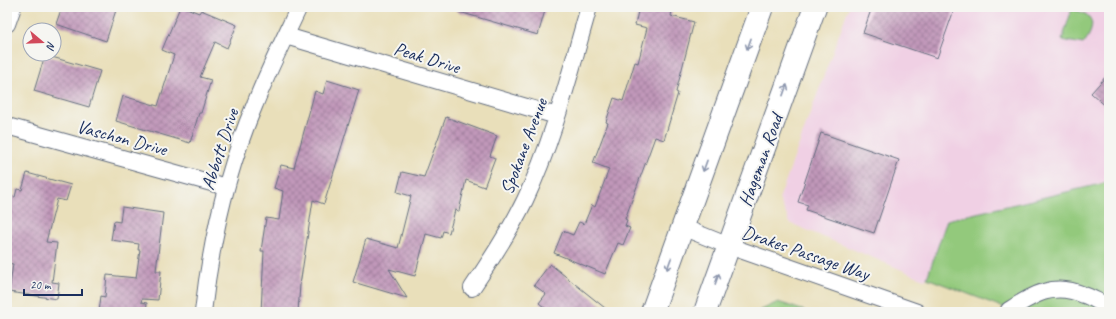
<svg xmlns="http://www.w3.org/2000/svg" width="1116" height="319" font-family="Caveat,sans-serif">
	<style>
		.built { fill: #f0d0e4 }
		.green { fill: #93c97b; stroke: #577c6c }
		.building { fill: url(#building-cross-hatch) }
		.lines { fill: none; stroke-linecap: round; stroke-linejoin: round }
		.minor-casing { stroke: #636d7e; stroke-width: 18 }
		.secondary-casing { stroke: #636d7e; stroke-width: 24 }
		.minor { stroke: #fff; stroke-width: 16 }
		.secondary { stroke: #fff; stroke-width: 22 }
		.oneway { stroke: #8d97ae }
		.labels { text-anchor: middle; stroke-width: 4; stroke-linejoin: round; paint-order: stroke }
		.street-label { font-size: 19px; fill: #1b2f5e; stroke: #f6f6f2 }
	</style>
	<defs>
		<pattern id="building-cross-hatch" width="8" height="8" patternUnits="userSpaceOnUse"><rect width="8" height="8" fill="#c198ba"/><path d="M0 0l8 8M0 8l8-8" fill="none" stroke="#9c7c9a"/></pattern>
	</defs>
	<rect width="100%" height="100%" fill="#f6f6f2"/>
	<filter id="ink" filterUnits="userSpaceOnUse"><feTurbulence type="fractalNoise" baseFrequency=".025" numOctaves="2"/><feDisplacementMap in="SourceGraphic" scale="8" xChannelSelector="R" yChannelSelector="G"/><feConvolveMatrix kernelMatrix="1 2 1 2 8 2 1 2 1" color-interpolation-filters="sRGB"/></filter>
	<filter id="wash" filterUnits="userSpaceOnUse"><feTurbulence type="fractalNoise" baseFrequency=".012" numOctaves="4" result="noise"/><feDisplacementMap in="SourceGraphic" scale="16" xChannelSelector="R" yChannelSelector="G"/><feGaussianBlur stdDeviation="0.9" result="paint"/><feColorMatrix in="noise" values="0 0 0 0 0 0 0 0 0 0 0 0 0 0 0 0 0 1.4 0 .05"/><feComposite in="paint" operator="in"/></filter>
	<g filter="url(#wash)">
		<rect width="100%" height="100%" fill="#e9dfba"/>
		<path class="built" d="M849,7H1109V182L947,220L926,280L790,223L779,199Z"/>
		<path class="green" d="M1072,9C1077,11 1083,12 1087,15C1097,23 1089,37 1083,44L1062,40Z
			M1109,182V312H1015L927,278L947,220Z
			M778,302L808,312H757Z"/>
		<g id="blocks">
			<path class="building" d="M62,7H117L106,41L56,24Z
				M180,7H184L199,13L201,10L237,25L227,48L215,42L200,77L211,80L201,113H199L190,143L116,121L123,96L158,106L174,55L162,50Z
				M456,7H546L538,35L456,11Z
				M639,7H673L671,16L694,22L676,92L678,93L664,140L655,137L625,219L627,220L625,226L630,228L623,245L618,243L605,274L554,253L563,231L573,235L579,222L584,224L592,205L595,207L609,169L593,163L608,123L606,122L614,98L623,101L635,62L638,63L647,28L635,25Z
				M872,7H955L937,58L863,33Z
				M45,55L100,71L89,107L34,91Z
				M1109,73V109L1091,93Z
				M327,80L359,90L324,204L313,200L300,285L298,312H261L264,251H261L266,218L279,220L283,191L274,188L281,165L294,168L315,91L323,94Z
				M446,117L497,136L490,156L495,158L484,187L466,180L459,211L455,210L449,233L443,231L441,238L426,234L415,276L389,269L407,298L353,282L366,239L398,248L411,196L397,192L402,172L424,177Z
				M821,133L899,160L874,233L806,210L808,205L798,202Z
				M27,173L71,185L66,201L57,199L46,242L57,243L52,282L59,283L57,299L9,292L13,264L7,263V195L15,197L17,189L22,190Z
				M122,207L163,213L156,271H161L158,300L142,299L141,302L147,303L146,312H99L101,296L105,297L107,275L136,278L140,250H138L139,244L111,240L114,221L120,222Z
				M550,264L610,312H550L539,303L546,294L534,285Z"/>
		</g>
	</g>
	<g filter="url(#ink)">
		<use href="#blocks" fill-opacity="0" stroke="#636d7e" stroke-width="1"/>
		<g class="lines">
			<g class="minor-casing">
				<path id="minor" d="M7,24L13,7
					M286,36L557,116
					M7,126L226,187
					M682,227L729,246L917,312
					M472,288C491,260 510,231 525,200C554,139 570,72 589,7
					M203,312C211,241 227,170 255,104C268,71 284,39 299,7
					M1008,312L1009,310C1035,294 1053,282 1084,295C1093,298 1100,303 1109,306"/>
			</g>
			<g class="secondary-casing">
				<path id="secondary" d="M652,312L762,7
					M705,312L815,7"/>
			</g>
			<use href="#minor" class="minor"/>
			<use href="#secondary" class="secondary"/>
		</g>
		<defs><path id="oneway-shaft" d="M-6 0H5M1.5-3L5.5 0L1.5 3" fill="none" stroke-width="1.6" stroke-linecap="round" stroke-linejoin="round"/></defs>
		<g class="oneway">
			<use href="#oneway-shaft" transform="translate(749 44) rotate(110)"/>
			<use href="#oneway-shaft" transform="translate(785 90) rotate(-70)"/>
			<use href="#oneway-shaft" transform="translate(705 166) rotate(110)"/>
			<use href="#oneway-shaft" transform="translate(669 264) rotate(110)"/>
			<use href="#oneway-shaft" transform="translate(717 279) rotate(-70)"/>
		</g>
	</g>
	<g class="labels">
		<g class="street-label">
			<text transform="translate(427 57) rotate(17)" y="7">Peak Drive</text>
			<text transform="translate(122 137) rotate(15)" y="7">Vaschon Drive</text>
			<text transform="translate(523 146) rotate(-69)" y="7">Spokane Avenue</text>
			<text transform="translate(219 149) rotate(-72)" y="7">Abbott Drive</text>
			<text transform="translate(760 160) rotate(-70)" y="7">Hageman Road</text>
			<text transform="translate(806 252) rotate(19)" y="7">Drakes Passage Way</text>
		</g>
	</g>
	<rect width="1116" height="319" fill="none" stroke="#f6f6f2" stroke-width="24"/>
	<g transform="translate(42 42) rotate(109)"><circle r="19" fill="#f6f6f2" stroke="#9ea6b7"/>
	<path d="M0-3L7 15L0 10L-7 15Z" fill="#d1495b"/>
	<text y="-6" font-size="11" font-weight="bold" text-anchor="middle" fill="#1b2f5e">N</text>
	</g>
	<path d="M24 289v6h58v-6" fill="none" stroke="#1b2f5e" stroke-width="2"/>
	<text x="30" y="289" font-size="12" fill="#1b2f5e" stroke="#f6f6f2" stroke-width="3" paint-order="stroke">20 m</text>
</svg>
